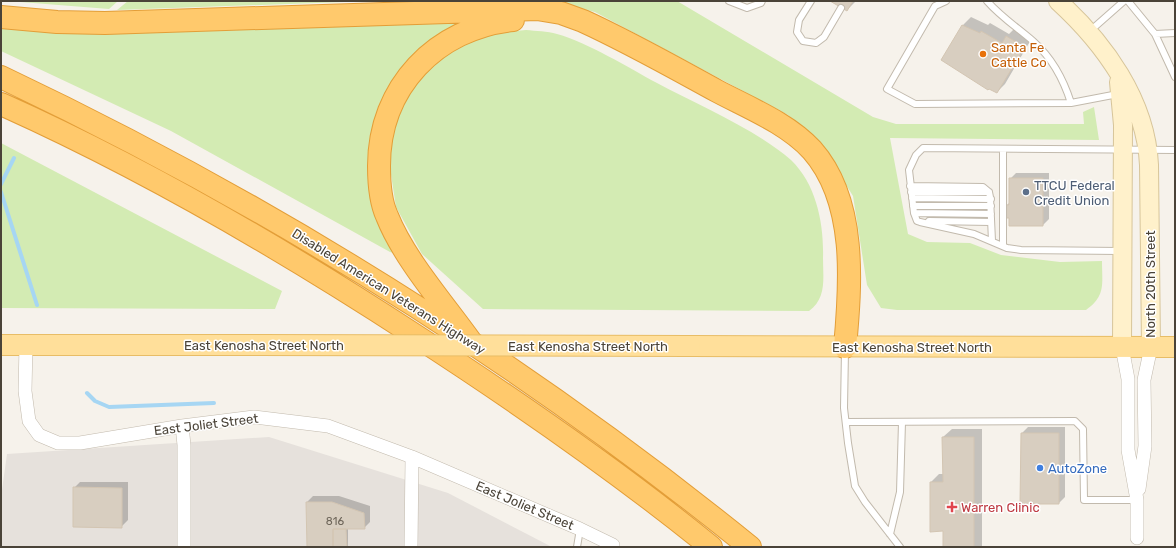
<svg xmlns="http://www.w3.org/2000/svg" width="1176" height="548" font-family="Rubik,sans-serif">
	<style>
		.industrial { fill: #e6e1dc }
		.green { fill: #d3ebb3 }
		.shadow { fill: #0003 }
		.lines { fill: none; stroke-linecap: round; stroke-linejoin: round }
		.stream { stroke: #a6d6f3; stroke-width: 4 }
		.building { fill: #d8cec0; stroke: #d3c5b2 }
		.lane-casing { stroke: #c2baad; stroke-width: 8 }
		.street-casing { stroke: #c2baad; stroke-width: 14 }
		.secondary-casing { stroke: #d7c59a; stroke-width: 20 }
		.primary-casing { stroke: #e8bd66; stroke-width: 22 }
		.highway-casing { stroke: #e39e38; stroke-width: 24 }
		.lane { stroke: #fff; stroke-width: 6 }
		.street { stroke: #fff; stroke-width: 13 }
		.secondary { stroke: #fff1cb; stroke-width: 18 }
		.primary { stroke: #ffdf9a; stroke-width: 20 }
		.highway { stroke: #ffc96c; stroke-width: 22 }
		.primary-bridge-casing { stroke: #e8bd66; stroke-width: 22; stroke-linecap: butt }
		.primary-bridge { stroke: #ffdf9a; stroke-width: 20 }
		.food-dot { fill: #e8710a; stroke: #fff; stroke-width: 1.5 }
		.service-dot { fill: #5c6f8a; stroke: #fff; stroke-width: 1.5 }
		.shop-dot { fill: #3f7fe0; stroke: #fff; stroke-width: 1.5 }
		.health-dot { fill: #e0444e; stroke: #fff; stroke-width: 1.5 }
		.labels { text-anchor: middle; stroke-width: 3; stroke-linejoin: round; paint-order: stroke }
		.number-label { font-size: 11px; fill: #6e665a }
		.food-label { font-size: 13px; fill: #c56008; stroke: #fff; text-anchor: start }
		.service-label { font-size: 13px; fill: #4e5e75; stroke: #fff; text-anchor: start }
		.street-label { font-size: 13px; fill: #4a4338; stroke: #fff }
		.shop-label { font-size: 13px; fill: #366cbe; stroke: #fff; text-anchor: start }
		.health-label { font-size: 13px; fill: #be3a42; stroke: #fff; text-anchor: start }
	</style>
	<rect width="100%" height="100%" fill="#f6f2eb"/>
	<path class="industrial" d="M269,437L448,493L552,547H1V497L7,454Z"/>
	<path class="green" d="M8,1H118L109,9Z
		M128,1H372L117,10Z
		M549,1H677L873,117L896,124H1084L1083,112L1094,107L1099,140L890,138L908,234L927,242L970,243L1001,255L1060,262L1102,261C1102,284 1106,296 1086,310H897L881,308L867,285L853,196L823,148L788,115L595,12Z
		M467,21L389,93L373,126L369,156L397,254L390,252L171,131L1,51V22Z
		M526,30C536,31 547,31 557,34C589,43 627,67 657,83C698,105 757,130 791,160C817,185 824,225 823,258C823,278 827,298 809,311L483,309L422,254L396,207L388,155L400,109L414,81L447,54L484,34Z
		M1,143L282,291L275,309L1,308Z"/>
	<path class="shadow" d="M832,1H856L847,10Z
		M971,17L988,25L990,23L1009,34L1015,28L1032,38L1005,84L997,92L942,60L963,25Z
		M1016,173H1049V219L1043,225L1010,217L1006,206L1010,202V179Z
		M1028,427H1065V497L1059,503L1022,433Z
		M952,429H982V547H944V530L931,482L939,474H944L943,437Z
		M80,482H128V520L121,527L74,488Z
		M313,496H339L370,506V522L364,528H348V547H308L307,502Z"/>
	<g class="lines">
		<path class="stream" d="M1,184L14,158
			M1,192L37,305
			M87,393L95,401L109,407L214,403"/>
	</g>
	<path class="building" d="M830,1H853L847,11Z
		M962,25L980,33L981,31L1002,43L1006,36L1025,47L997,93L989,89L988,90L941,60Z
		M1009,178H1043V226H1009V218H1005V205H1009Z
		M1021,433H1059V504H1020Z
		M942,437H974V547H943V531L930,532V482H943Z
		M73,487L122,488V528L73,527Z
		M306,502H332L364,513L365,529H333V547H307Z
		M333,529H346L347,547H333Z"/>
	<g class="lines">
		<g class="lane-casing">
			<path id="lane" d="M729,1L747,8L761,3L762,1
				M811,1L799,20L797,32L803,41L816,43L824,37L841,8
				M946,1L935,6L887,89L915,104L1071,103L1118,94
				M987,1C1001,17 1018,28 1034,42C1052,58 1064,81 1071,103
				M1128,1L1155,34L1175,33
				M1090,31L1124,1
				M1155,34L1175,77
				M1003,149V246
				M910,186L983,187L989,192L990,197L992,241
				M911,192H989
				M912,198L991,199
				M913,206H991
				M914,213L991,214
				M929,221L991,222
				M1120,251L1021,250L1007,248L974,234L920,222L917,221L914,213L909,170L916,155L923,148L1175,150
				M845,350L844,408L848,443L855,486L865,502L900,547
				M846,422L1075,421L1083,429L1084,500H1137
				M890,534L900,492L902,422
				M577,547L580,529"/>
		</g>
		<g class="street-casing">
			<path id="street" d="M26,345L25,391L29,421L39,435L58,443H80L182,426L254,417L328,426L412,457L580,529L613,545
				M1122,347L1128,379V450L1137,500V538
				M182,426L184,445V547
				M1139,489L1145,446L1144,380L1151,347
				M411,547L412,457"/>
		</g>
		<g class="secondary-casing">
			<path id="secondary" d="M1058,1C1104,43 1146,100 1149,165L1151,347
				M1119,82L1123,125L1122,347"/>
		</g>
		<g class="primary-casing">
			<path id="primary" d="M1,345H215
				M690,346L1175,347"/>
		</g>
		<g class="highway-casing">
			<path id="highway" d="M1,17L57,22L105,23L537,9L561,13L583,21C629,42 673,67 717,91C749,108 787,123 812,150C857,201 851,283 845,347
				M1,77C269,204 520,361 750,547
				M1,104C144,168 281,248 413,334C515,400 616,470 711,547
				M471,342C444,304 404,259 387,216C380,201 379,182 379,166C379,87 436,28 513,20"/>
		</g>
		<use href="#lane" class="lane"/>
		<use href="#street" class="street"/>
		<use href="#secondary" class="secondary"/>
		<use href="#primary" class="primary"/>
		<use href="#highway" class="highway"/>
		<g class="primary-bridge-casing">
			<path id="primary-bridge" d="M215,345L690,346"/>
		</g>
		<use href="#primary-bridge" class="primary-bridge"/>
	</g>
	<circle class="food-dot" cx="983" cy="54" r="4"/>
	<circle class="service-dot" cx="1026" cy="192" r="4"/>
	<circle class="shop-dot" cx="1040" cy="468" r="4"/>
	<path class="health-dot" d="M950 501h4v4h4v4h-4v4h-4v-4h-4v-4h4z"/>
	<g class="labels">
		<g class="number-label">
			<text x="335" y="525">816</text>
		</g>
		<g class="food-label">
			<text x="991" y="52">Santa Fe<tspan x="991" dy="15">Cattle Co</tspan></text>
		</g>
		<g class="service-label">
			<text x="1034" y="190">TTCU Federal<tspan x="1034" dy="15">Credit Union</tspan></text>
		</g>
		<g class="street-label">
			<text transform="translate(1150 284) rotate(-90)" y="5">North 20th Street</text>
			<text transform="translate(389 291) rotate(32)" y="5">Disabled American Veterans Highway</text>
			<text x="264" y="350">East Kenosha Street North</text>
			<text x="588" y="351">East Kenosha Street North</text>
			<text x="912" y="352">East Kenosha Street North</text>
			<text transform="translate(206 424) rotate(-7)" y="5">East Joliet Street</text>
			<text transform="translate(525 505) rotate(23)" y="5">East Joliet Street</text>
		</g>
		<g class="shop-label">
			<text x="1048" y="473">AutoZone</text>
		</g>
		<g class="health-label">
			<text x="961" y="512">Warren Clinic</text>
		</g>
	</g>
	<rect width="1176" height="548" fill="none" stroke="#4a4338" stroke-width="4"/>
</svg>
